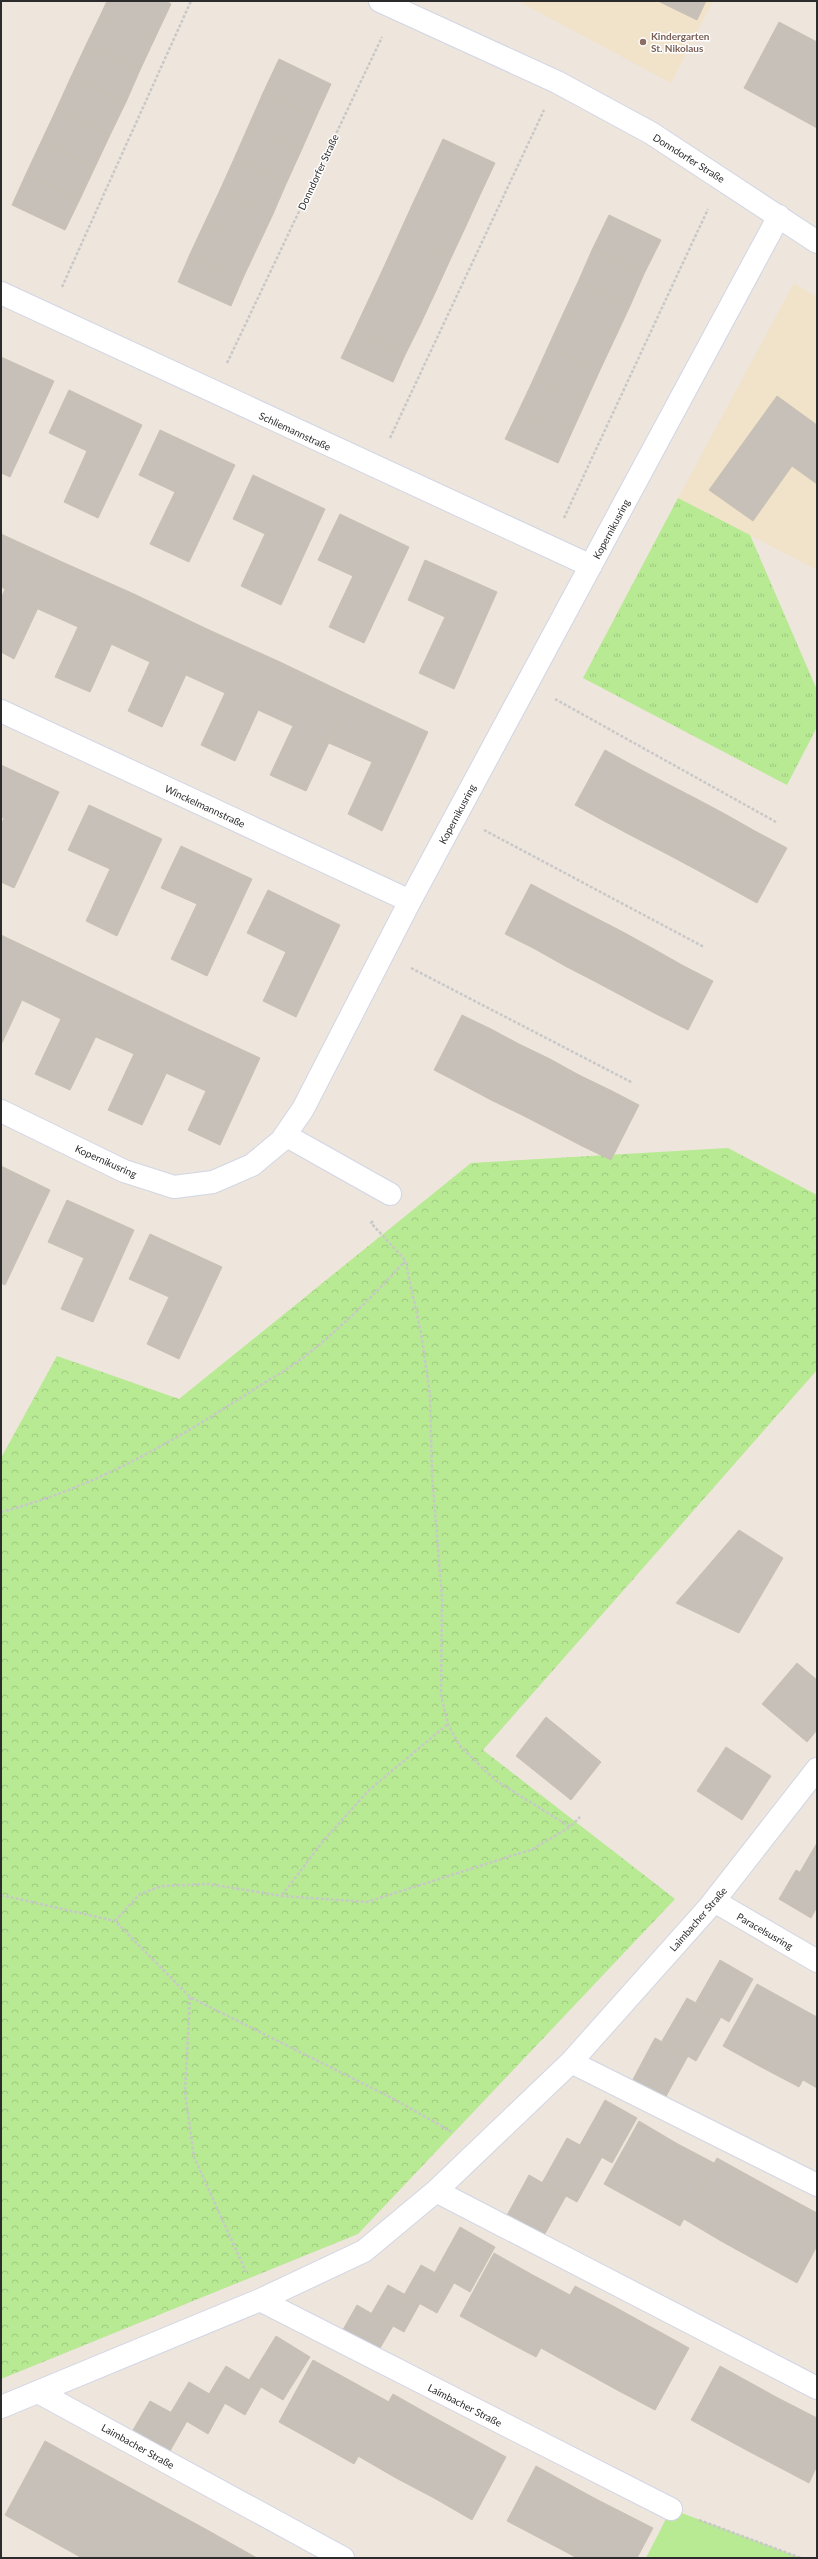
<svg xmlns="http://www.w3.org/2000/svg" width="818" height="2559" font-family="Lato,sans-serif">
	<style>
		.education { fill: #f1e2ca }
		.grass { fill: #b7ea93 }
		.forest { fill: url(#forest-crowns) }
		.park { fill: url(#park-tufts) }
		.building { fill: #c6c0b8; stroke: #cac1b5 }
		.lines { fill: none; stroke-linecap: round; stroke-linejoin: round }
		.minor-casing { stroke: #d1d6e5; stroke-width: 24 }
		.path { stroke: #c8c8c8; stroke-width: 2.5; stroke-dasharray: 3 2; stroke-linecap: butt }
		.minor { stroke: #fff; stroke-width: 22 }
		.education-dot { fill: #8d6e63; stroke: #fff; stroke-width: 1.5 }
		.labels { text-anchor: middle; stroke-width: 3; stroke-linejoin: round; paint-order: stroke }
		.education-label { font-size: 10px; font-weight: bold; fill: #785e54; stroke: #fff; text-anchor: start }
		.street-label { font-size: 10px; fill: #2b2b2b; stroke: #fff }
	</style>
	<defs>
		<pattern id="forest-crowns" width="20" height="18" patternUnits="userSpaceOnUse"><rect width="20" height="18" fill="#b7ea93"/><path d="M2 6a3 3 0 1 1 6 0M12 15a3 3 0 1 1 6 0" fill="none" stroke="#9ec97f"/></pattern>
		<pattern id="park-tufts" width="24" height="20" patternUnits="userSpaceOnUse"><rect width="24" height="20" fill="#b7ea93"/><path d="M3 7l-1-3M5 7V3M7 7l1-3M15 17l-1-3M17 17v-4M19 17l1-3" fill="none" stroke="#9ec97f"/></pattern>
	</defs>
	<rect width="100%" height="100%" fill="#eee5dc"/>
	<path class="education" d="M518,1H713L671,83Z
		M794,283L817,297V570L678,498Z"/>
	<path class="grass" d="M671,2509L801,2558H646Z"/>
	<path class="forest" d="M728,1148L817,1195V1370L483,1750L675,1899L358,2234L1,2379V1458L57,1356L179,1399L471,1163Z"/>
	<path class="park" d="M678,498L750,535L817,690V727L787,785L583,678Z"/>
	<path class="building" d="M107,1H166L171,4L154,40L101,14Z
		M658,1H706L697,20Z
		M101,14L154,40L140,70L86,45Z
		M779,22L817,42V128L744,88Z
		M86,45L140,70L126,102L71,77Z
		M279,59L331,84L316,117L263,93Z
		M71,77L126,102L110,135L56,110Z
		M263,93L316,117L301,151L248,127Z
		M56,110L110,135L95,167L41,142Z
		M248,127L301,151L286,184L234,159Z
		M443,139L495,163L480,195L428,171Z
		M41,142L95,167L80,199L26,174Z
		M234,159L286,184L273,214L220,190Z
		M428,171L480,195L465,228L413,203Z
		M26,174L80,199L65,230L12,205Z
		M220,190L273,214L258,246L205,222Z
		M413,203L465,228L450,260L398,236Z
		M609,215L661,240L644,274L592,250Z
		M205,222L258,246L243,278L190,254Z
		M398,236L450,260L435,293L383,269Z
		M592,250L644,274L630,306L578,282Z
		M190,254L243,278L231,306L178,282Z
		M383,269L435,293L420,325L368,301Z
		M578,282L630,306L616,336L564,312Z
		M368,301L420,325L405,355L354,331Z
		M564,312L616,336L600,370L548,347Z
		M354,331L405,355L393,382L341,358Z
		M548,347L600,370L586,401L534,378Z
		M1,357L54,381L10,477L1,473Z
		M534,378L586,401L571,434L519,410Z
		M69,390L142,425L98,518L64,502L87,451L49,433Z
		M777,396L817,425V484L792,466L753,521L709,490Z
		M519,410L571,434L558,463L505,439Z
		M160,430L235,465L189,562L150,544L175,492L139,475Z
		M253,475L325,509L281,605L241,586L265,534L233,519Z
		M340,514L409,547L364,643L329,627L353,576L318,560Z
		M1,534L60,561L14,659L1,652V599L5,589L1,587Z
		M425,560L497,592L454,689L419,673L445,617L408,600Z
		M60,561L134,594L90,692L55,677L78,627L38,609Z
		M134,594L207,629L162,727L128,711L150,662L111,644Z
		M207,629L280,662L235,761L201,745L225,693L186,675Z
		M280,662L351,696L306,791L270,775L293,726L258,710Z
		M351,696L428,732L382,831L348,814L372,762L329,743Z
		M605,750L634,766L604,821L575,805Z
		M1,765L59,792L14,888L1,882V825L4,818L1,817Z
		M634,766L664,782L634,837L604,821Z
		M664,782L695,798L665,853L634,837Z
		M695,798L725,814L695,869L665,853Z
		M89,805L162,839L117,936L86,921L110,869L68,850Z
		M725,814L755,831L726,886L695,869Z
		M755,831L787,848L757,903L726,886Z
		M181,846L252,879L207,976L171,959L197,904L161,888Z
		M531,884L561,900L535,949L505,934Z
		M268,890L340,925L296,1017L263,1001L286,952L247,933Z
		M561,900L592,916L565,966L535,949Z
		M592,916L623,932L596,982L565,966Z
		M623,932L652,948L626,998L596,982Z
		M1,935L43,955L1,1045Z
		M652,948L682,965L656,1014L626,998Z
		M43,955L118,991L70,1090L35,1074L61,1019L22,1000Z
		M682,965L713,981L688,1030L656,1014Z
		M118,991L189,1025L142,1125L108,1110L134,1054L96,1037Z
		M462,1015L491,1029L463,1085L434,1070Z
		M189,1025L260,1058L220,1145L188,1130L206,1091L166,1073Z
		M491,1029L519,1044L491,1100L463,1085Z
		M519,1044L550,1059L522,1115L491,1100Z
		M550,1059L579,1075L551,1130L522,1115Z
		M579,1075L610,1090L582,1146L551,1130Z
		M610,1090L639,1105L611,1160L582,1146Z
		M1,1166L50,1190L5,1285L1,1283Z
		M67,1200L134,1230L93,1322L61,1309L84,1258L48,1242Z
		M150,1234L222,1267L179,1359L147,1344L169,1297L129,1279Z
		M739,1530L783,1558L739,1633L676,1603Z
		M797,1663L817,1680V1730L807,1742L762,1704Z
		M546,1717L601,1762L571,1800L516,1756Z
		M726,1747L771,1776L742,1820L697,1791Z
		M817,1843V1882L800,1872Z
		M796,1870L817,1882V1907L811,1918L779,1899Z
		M720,1960L753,1979L729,2022L696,2002Z
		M757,1984L795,2005L761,2067L723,2046Z
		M687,1998L721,2017L696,2061L662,2041Z
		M795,2005L817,2017V2054L799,2087L761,2067Z
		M655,2038L688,2056L664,2100L631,2083Z
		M817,2054V2088L803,2080Z
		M605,2100L637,2118L612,2163L580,2145Z
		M639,2121L676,2143L642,2205L604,2184Z
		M567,2138L602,2157L577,2202L542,2183Z
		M676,2143L714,2163L680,2226L642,2205Z
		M717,2158L755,2179L721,2241L684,2219Z
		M529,2175L566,2196L542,2239L505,2219Z
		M755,2179L793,2200L759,2262L721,2241Z
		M793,2200L817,2213V2246L797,2283L759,2262Z
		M460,2227L495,2247L470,2292L435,2272Z
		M494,2253L531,2274L498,2337L460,2316Z
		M421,2265L454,2283L437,2313L404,2295Z
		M531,2274L570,2295L536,2357L498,2337Z
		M388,2285L420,2303L404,2332L371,2314Z
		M575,2286L613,2306L579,2369L541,2348Z
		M357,2305L393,2326L376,2355L340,2335Z
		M613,2306L651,2327L617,2390L579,2369Z
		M651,2327L689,2348L655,2410L617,2390Z
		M276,2336L310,2357L283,2400L249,2380Z
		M313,2360L351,2381L317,2443L279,2422Z
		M226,2366L261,2387L245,2415L209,2394Z
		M720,2366L778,2398L750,2452L691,2420Z
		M351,2381L389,2402L354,2464L317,2443Z
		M189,2382L225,2403L208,2434L171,2412Z
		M393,2394L430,2415L396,2478L358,2456Z
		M778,2398L817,2418V2466L809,2483L750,2452Z
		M150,2401L187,2421L170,2451L133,2430Z
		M430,2415L468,2436L434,2498L396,2478Z
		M468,2436L506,2457L472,2520L434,2498Z
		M45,2441L125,2485L87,2558H82L5,2515Z
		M536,2466L594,2498L566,2552L507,2521Z
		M125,2485L209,2531L194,2558H87Z
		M594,2498L653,2528L637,2558H577L566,2552Z
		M209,2531L257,2558H194Z"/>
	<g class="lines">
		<g class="minor-casing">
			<path id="minor" d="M380,1L557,82L651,133L817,242
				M1,293L591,566
				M1,711L410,901
				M1,1111L124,1171L174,1187L213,1182L252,1165L281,1141L303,1109L410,901L779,216
				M285,1135L390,1194
				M714,1901L817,1961
				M571,2062L817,2185
				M436,2191L817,2388
				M260,2300L671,2509
				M38,2392L343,2558
				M1,2407L260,2300L364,2251L436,2191L571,2062L710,1906L817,1769"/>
		</g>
		<path class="path" d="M62,287L191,1
			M227,363L382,37
			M390,438L544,110
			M564,518L708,209
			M555,699L776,822
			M484,830L704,947
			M411,968L633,1083
			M373,1221L371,1223L405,1260L421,1333L430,1395L432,1475L442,1598L441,1695L448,1724L459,1745L495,1780L570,1827L580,1817
			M1,1512C90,1489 172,1443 248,1393C268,1380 291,1368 309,1353C344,1325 375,1294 405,1261
			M1,1895L115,1921L190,1997L392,2098L452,2132
			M282,1895L324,1840L369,1790L448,1724
			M115,1921L140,1894L162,1886L209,1884L282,1896L367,1902L533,1849L570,1827
			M190,1997L185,2092L194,2157L246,2272
			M699,2520L801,2558"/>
		<use href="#minor" class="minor"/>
	</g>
	<circle class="education-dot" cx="643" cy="42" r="4"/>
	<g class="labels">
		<g class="education-label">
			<text x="651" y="40">Kindergarten<tspan x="651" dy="12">St. Nikolaus</tspan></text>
		</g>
		<g class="street-label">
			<text transform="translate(689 158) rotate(32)" y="4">Donndorfer Straße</text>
			<text transform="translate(318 172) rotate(-65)" y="4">Donndorfer Straße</text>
			<text transform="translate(295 431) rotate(25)" y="4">Schliemannstraße</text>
			<text transform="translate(611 529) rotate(-62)" y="4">Kopernikusring</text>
			<text transform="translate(205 806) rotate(25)" y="4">Winckelmannstraße</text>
			<text transform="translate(457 814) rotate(-62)" y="4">Kopernikusring</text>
			<text transform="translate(106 1161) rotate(24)" y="4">Kopernikusring</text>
			<text transform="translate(698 1919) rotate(-49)" y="4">Laimbacher Straße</text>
			<text transform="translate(765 1931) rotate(30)" y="4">Paracelsusring</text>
			<text transform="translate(465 2405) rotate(27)" y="4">Laimbacher Straße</text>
			<text transform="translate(138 2446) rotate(29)" y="4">Laimbacher Straße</text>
		</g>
	</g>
	<rect width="818" height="2559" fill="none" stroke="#2b2b2b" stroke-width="4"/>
</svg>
